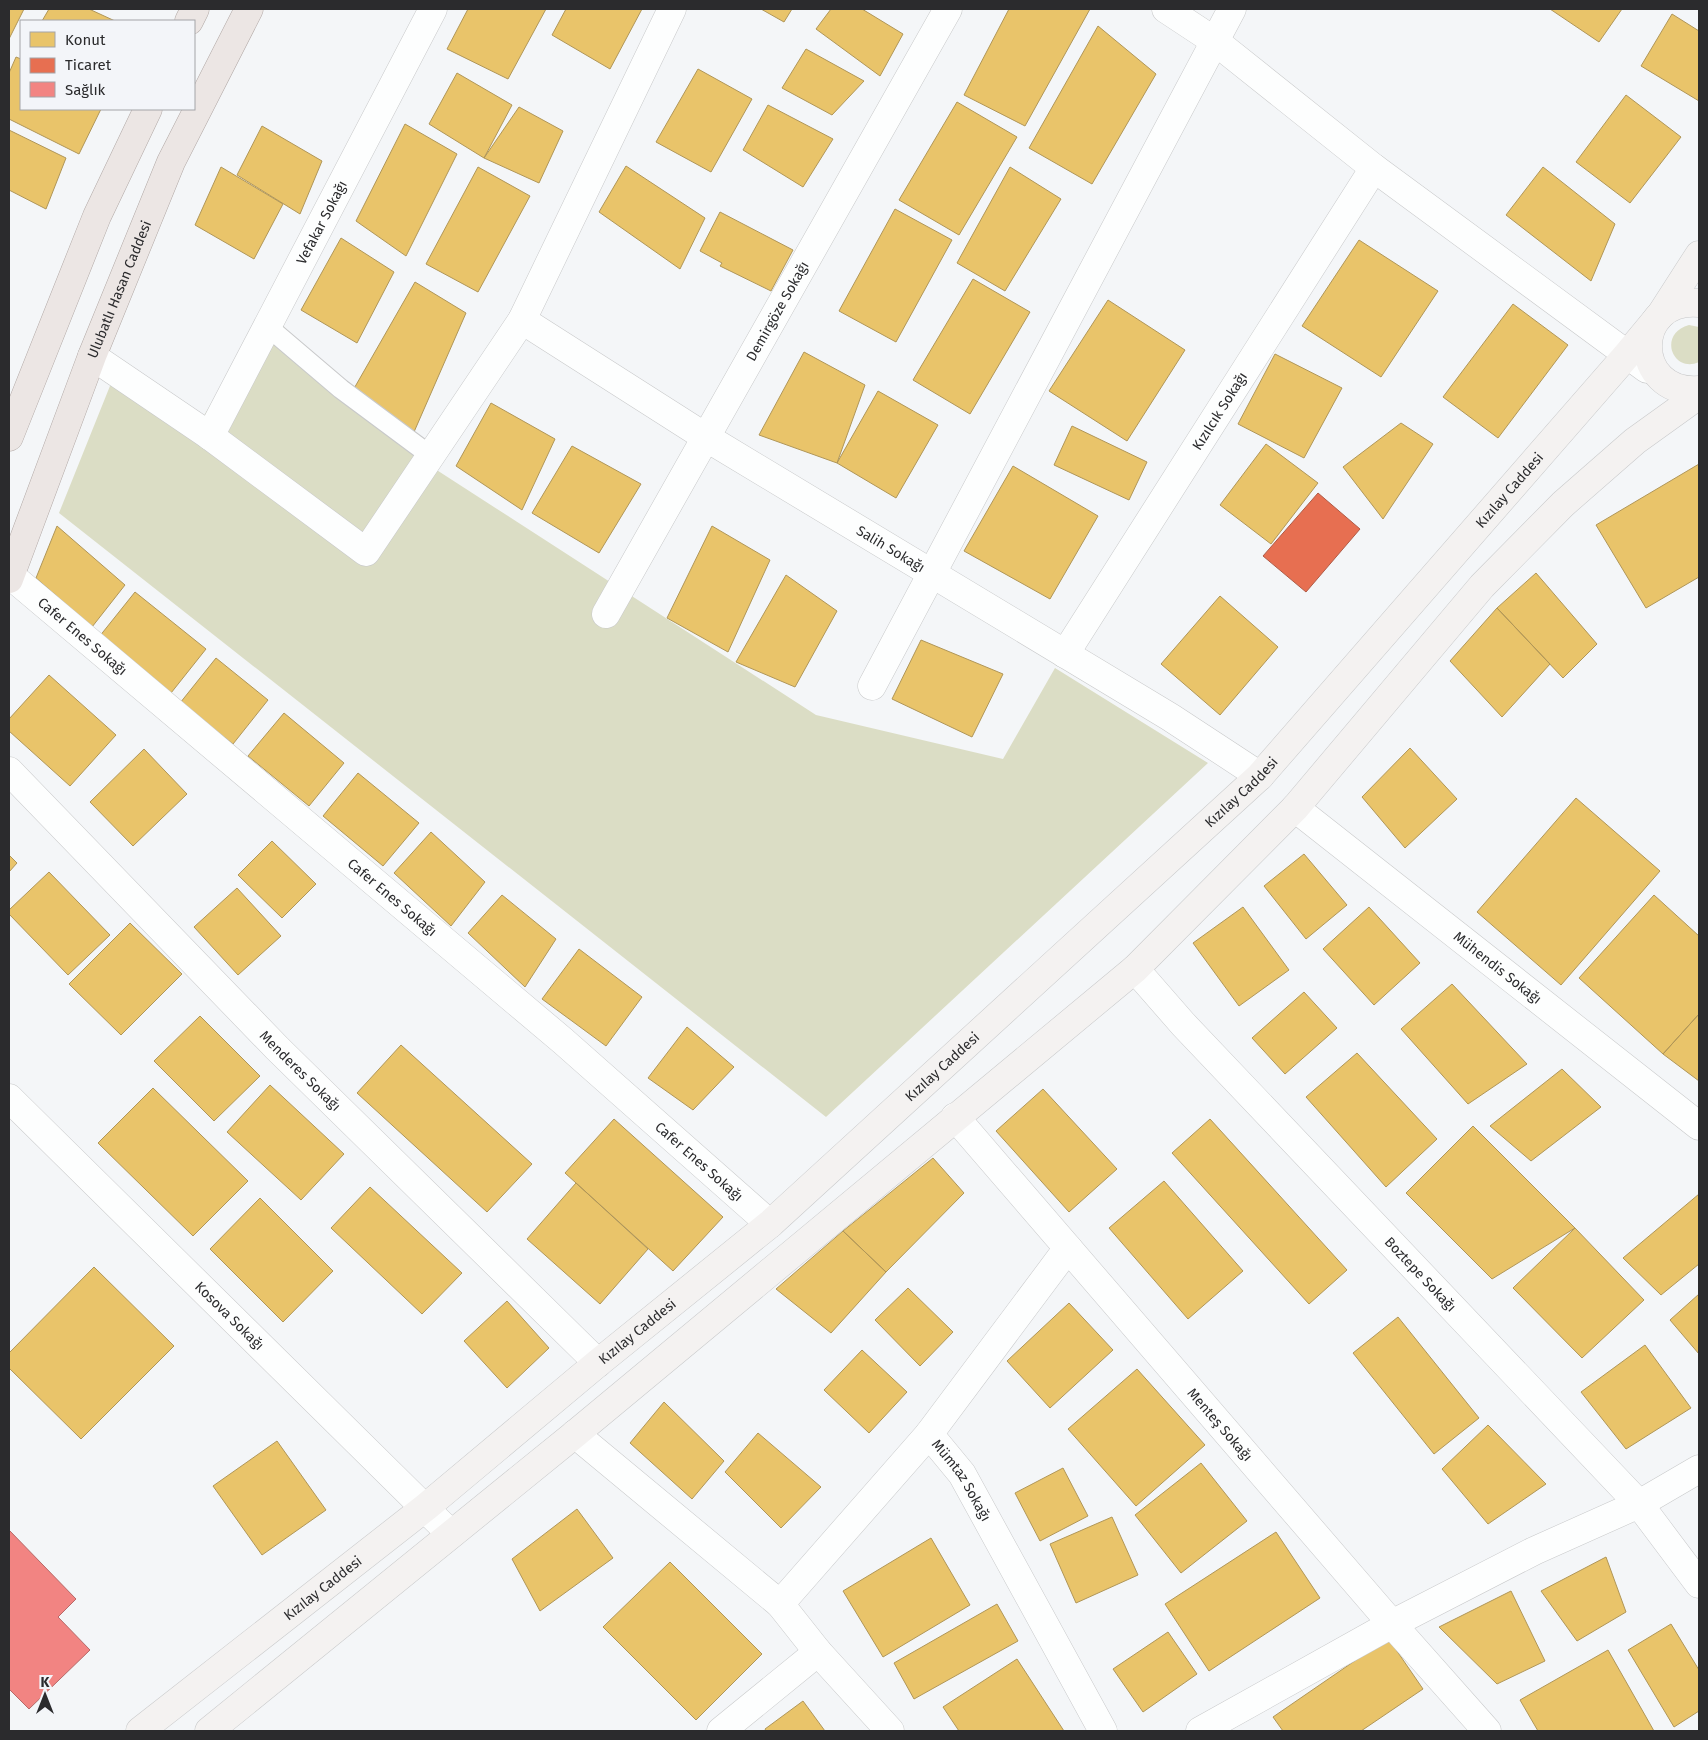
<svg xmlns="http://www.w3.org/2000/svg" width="1708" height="1740" font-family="'Fira Sans',sans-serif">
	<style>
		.green { fill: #dbddc5 }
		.homes { fill: #e9c46a; stroke: #b09658 }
		.shops { fill: #e76f51; stroke: #af5b46 }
		.health { fill: #f28482; stroke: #b66968 }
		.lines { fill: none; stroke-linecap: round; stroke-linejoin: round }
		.service-casing { stroke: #c8c9ca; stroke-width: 21 }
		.minor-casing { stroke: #c8c9ca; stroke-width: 29 }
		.secondary-casing { stroke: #c8c9ca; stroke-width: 29 }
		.primary-casing { stroke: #b1a8a5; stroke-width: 29 }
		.service { stroke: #fdfefe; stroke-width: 19 }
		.minor { stroke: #fdfefe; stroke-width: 28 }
		.secondary { stroke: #f4f2f1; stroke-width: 28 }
		.primary { stroke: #ece6e4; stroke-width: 28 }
		.labels { text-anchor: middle; stroke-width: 5; stroke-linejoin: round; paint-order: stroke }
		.street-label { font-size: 14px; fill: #2b2b2d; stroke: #f3f5f9 }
	</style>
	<rect width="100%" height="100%" fill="#f4f6f8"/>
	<path class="green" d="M267,310L415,456L816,715L1003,759L1055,668L1208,763L826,1117L59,513L120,361L202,419Z
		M1689,325L1699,327V362C1673,374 1657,334 1689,325Z"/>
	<path class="homes" d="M9,9H24L9,39Z
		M49,9H89L115,21H42Z
		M468,9H546L508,79L447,49Z
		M566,9H642L610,69L552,35Z
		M761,9H792L784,22Z
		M831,9H862L903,34L880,76L816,29Z
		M1009,9H1090L1025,126L964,95Z
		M1550,9H1622L1599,42Z
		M1672,14L1699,31V101L1641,66Z
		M1098,26L1156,74L1092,184L1029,148Z
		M806,49L864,81L832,115L782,88Z
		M16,57L21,59V109H101L79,154L9,119V73Z
		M698,69L752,99L711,172L656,142Z
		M457,73L512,105L484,158L429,124Z
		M1626,95L1681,137L1630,203L1576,162Z
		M957,102L1017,137L959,235L899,200Z
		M768,105L833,139L803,187L743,150Z
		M519,107L563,131L539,183L484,158Z
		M405,124L457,154L406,256L356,221Z
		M262,126L322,161L300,214L237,175Z
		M9,130L66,158L46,209L9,190Z
		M626,166L705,218L680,269L599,212Z
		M221,167L283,204L254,259L195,225Z
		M478,167L530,196L478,292L426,264Z
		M1010,167L1061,199L1005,291L957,263Z
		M1543,167L1615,224L1591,281L1506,215Z
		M895,209L952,240L896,342L839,311Z
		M720,212L793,250L771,291L720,266L722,263L700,251Z
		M341,238L394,272L357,343L301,310Z
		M1359,240L1438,291L1381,377L1302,326Z
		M973,279L1030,312L970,414L913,380Z
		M415,282L466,313L414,432L352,392Z
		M1108,300L1185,350L1127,441L1049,391Z
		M1513,304L1568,345L1498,438L1443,397Z
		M804,352L865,385L837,463L759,435Z
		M1275,354L1342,388L1304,458L1238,424Z
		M878,391L938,425L896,498L837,463Z
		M491,403L555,439L522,510L456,466Z
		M1401,423L1433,444L1383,519L1343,467Z
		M1072,426L1147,462L1129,500L1054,465Z
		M1266,444L1318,483L1271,544L1220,505Z
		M572,446L641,484L599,553L532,513Z
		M1699,464V577L1646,608L1596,525Z
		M1013,466L1098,516L1050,599L964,551Z
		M57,526L125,585L92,627L36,578Z
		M712,526L770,560L728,652L667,618Z
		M1536,573L1597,644L1563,678L1497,608Z
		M786,575L837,611L795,687L736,662Z
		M135,592L206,649L171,693L99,637Z
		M1220,596L1278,647L1220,715L1161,664Z
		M1497,608L1550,664L1502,717L1450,661Z
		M921,640L1003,674L972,737L892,699Z
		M216,658L268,700L233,744L180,703Z
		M49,675L116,735L70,786L9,731V719Z
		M284,713L344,763L309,806L248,756Z
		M1410,748L1457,799L1405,848L1362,797Z
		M144,749L187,794L133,846L90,802Z
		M358,773L419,823L383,866L323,816Z
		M1576,798L1660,871L1561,985L1477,912Z
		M431,832L485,882L451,926L394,873Z
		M272,841L316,884L282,918L238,875Z
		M1304,854L1347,905L1306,939L1264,886Z
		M9,855L17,863L9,872Z
		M49,872L110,935L68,975L9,914V910Z
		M237,888L281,936L238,975L194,927Z
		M502,895L556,939L525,987L468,933Z
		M1654,895L1699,936V1014L1663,1054L1579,978Z
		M1243,907L1289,970L1239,1006L1193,943Z
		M1369,907L1420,963L1374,1005L1323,949Z
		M130,923L182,974L121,1035L69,984Z
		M579,949L642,997L606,1046L542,999Z
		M1452,984L1527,1064L1468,1104L1401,1029Z
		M1304,992L1337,1028L1285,1074L1252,1038Z
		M1699,1014V1081L1663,1054Z
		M200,1016L260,1076L214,1121L154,1061Z
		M687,1027L734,1067L693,1110L648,1078Z
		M401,1045L532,1164L487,1212L357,1093Z
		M1357,1053L1437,1139L1386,1187L1306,1097Z
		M1562,1069L1601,1107L1531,1161L1490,1126Z
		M270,1085L344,1154L301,1200L227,1132Z
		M153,1088L248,1181L193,1236L98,1143Z
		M1043,1089L1117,1169L1069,1212L996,1131Z
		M614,1119L723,1217L673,1271L565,1173Z
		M1210,1119L1347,1270L1309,1304L1172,1153Z
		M1473,1126L1575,1228L1492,1279L1406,1193Z
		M933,1158L964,1193L886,1272L843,1231Z
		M1164,1181L1243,1271L1188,1319L1109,1228Z
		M576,1183L648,1249L600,1304L527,1239Z
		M370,1187L462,1273L422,1314L331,1228Z
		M1699,1194V1264L1661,1295L1623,1258Z
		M260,1198L333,1271L283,1322L210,1249Z
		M1575,1228L1644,1300L1582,1358L1513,1288Z
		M843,1231L886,1272L831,1333L776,1289Z
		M94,1267L174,1346L81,1439L9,1368V1353Z
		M908,1288L953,1332L920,1366L875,1320Z
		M1699,1294V1354L1670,1320Z
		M507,1301L549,1348L507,1388L464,1341Z
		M1069,1303L1113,1350L1050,1408L1007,1361Z
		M1398,1317L1479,1418L1434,1454L1353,1353Z
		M1645,1345L1691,1408L1626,1449L1581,1392Z
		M862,1350L907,1392L869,1433L824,1390Z
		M1137,1369L1205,1445L1136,1506L1068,1429Z
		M664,1402L724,1461L692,1499L630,1443Z
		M1488,1425L1546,1484L1488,1524L1442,1469Z
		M758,1433L821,1487L781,1528L725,1472Z
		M277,1441L326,1510L262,1555L213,1486Z
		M1201,1463L1247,1521L1181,1573L1135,1515Z
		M1063,1468L1088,1516L1040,1541L1015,1493Z
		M577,1509L613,1558L540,1611L512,1559Z
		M1112,1517L1138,1575L1076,1603L1050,1544Z
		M1276,1532L1320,1598L1209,1671L1165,1604Z
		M931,1538L970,1605L883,1657L843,1591Z
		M1606,1557L1626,1612L1577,1641L1541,1591Z
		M670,1562L762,1654L696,1720L603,1627Z
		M1511,1591L1545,1661L1497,1684L1439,1627Z
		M997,1604L1018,1641L914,1699L894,1663Z
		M1671,1624L1699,1670V1711L1674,1727L1628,1650Z
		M1168,1632L1197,1674L1143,1712L1113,1669Z
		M1388,1638L1423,1689L1361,1731H1283L1273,1717Z
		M1608,1650L1654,1731H1538L1520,1700Z
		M1017,1659L1064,1731H959L943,1707Z
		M803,1701L825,1731H766L765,1729Z"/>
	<path class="shops" d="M1318,493L1360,529L1306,592L1263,556Z"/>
	<path class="health" d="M9,1530L76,1599L58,1617L90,1650L29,1709L9,1689Z"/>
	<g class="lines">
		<g class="service-casing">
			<path id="service" d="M267,326L341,389L431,456"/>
		</g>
		<g class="minor-casing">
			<g id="minor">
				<path d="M1166,9L1216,42L1374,168L1647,369"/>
				<path id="s1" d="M522,320L707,438L1170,717L1260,776"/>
				<path d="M92,356L210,436L366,552L522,320L672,9"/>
				<path id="s2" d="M210,436L433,9"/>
				<path id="s3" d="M10,575L563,1041L770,1224"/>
				<path id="s4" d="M606,614L948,9"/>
				<path id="s5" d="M1065,654L1374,168"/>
				<path d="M872,686L1232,9"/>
				<path id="s6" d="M9,771L277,1048L598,1363"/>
				<path id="s7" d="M1295,808L1699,1126"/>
				<path id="s8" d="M1135,969L1183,1024L1639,1504L1699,1584"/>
				<path id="s9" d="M9,1098L451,1534"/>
				<path id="s10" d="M955,1117L1392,1624L1487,1731"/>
				<path id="s11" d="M1068,1248L929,1434L962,1474L1103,1731"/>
				<path d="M575,1434L780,1604L818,1652L890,1731"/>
				<path d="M780,1604L929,1434"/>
				<path d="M721,1731L818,1652"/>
				<path d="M1200,1731L1392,1624L1534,1551L1639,1504L1699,1469"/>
			</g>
		</g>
		<g class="secondary-casing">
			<g id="secondary">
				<path d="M1699,303C1631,297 1631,395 1699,390"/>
				<path id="s12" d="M140,1731L426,1507L598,1363L770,1224L1260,776L1627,355L1661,314L1699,255"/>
				<path d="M209,1731L575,1434L1135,969L1295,808L1482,586L1563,504L1635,441L1699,395"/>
			</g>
		</g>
		<g class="primary-casing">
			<g id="primary">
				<path d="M189,21L195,9"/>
				<path d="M9,437L97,216L148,109"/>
				<path id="s13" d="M9,579L92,356L171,162L249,9"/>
			</g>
		</g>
		<use href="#service" class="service"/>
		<use href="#minor" class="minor"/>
		<use href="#secondary" class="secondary"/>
		<use href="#primary" class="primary"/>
	</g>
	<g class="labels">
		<g class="street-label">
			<text dy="5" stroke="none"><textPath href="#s2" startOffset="241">Vefakar Sokağı</textPath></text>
			<text dy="5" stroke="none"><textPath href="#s13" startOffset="310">Ulubatlı Hasan Caddesi</textPath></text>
			<text dy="5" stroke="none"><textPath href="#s4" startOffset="348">Demirgöze Sokağı</textPath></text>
			<text dy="5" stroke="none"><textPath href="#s5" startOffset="288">Kızılcık Sokağı</textPath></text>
			<text dy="5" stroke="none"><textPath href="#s12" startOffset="1852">Kızılay Caddesi</textPath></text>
			<text dy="5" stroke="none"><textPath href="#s1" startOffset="434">Salih Sokağı</textPath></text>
			<text dy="5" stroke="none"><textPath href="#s3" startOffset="95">Cafer Enes Sokağı</textPath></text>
			<text dy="5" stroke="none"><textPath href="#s12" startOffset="1448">Kızılay Caddesi</textPath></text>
			<text dy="5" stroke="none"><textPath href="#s3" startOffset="500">Cafer Enes Sokağı</textPath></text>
			<text dy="5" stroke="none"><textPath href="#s7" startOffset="258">Mühendis Sokağı</textPath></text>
			<text dy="5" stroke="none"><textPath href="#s12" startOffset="1042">Kızılay Caddesi</textPath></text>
			<text dy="5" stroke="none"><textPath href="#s6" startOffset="418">Menderes Sokağı</textPath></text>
			<text dy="5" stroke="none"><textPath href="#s3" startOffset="905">Cafer Enes Sokağı</textPath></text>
			<text dy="5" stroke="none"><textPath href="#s8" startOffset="418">Boztepe Sokağı</textPath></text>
			<text dy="5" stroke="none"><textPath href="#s9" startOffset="310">Kosova Sokağı</textPath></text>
			<text dy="5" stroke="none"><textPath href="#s12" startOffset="638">Kızılay Caddesi</textPath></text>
			<text dy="5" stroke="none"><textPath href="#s10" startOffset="406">Menteş Sokağı</textPath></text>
			<text dy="5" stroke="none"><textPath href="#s11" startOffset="289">Mümtaz Sokağı</textPath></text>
			<text dy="5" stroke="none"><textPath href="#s12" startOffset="232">Kızılay Caddesi</textPath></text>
		</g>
	</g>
	<rect width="1708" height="1740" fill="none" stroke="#2b2b2d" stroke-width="20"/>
	<rect x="20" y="20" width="175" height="90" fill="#f3f5f9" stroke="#a3a4a7"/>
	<rect x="30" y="32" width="25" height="15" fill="#e9c46a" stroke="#a3a4a7"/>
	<text x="65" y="45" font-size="15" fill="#2b2b2d">Konut</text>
	<rect x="30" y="58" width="25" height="15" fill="#e76f51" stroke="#a3a4a7"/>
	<text x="65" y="70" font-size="15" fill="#2b2b2d">Ticaret</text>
	<rect x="30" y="82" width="25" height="15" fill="#f28482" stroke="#a3a4a7"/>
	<text x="65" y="95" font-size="15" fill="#2b2b2d">Sağlık</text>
	<g transform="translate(45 1695)" stroke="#f3f5f9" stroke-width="4" paint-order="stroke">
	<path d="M0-4L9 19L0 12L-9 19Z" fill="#2b2b2d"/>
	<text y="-8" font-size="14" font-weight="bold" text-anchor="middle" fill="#2b2b2d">K</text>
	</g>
</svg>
